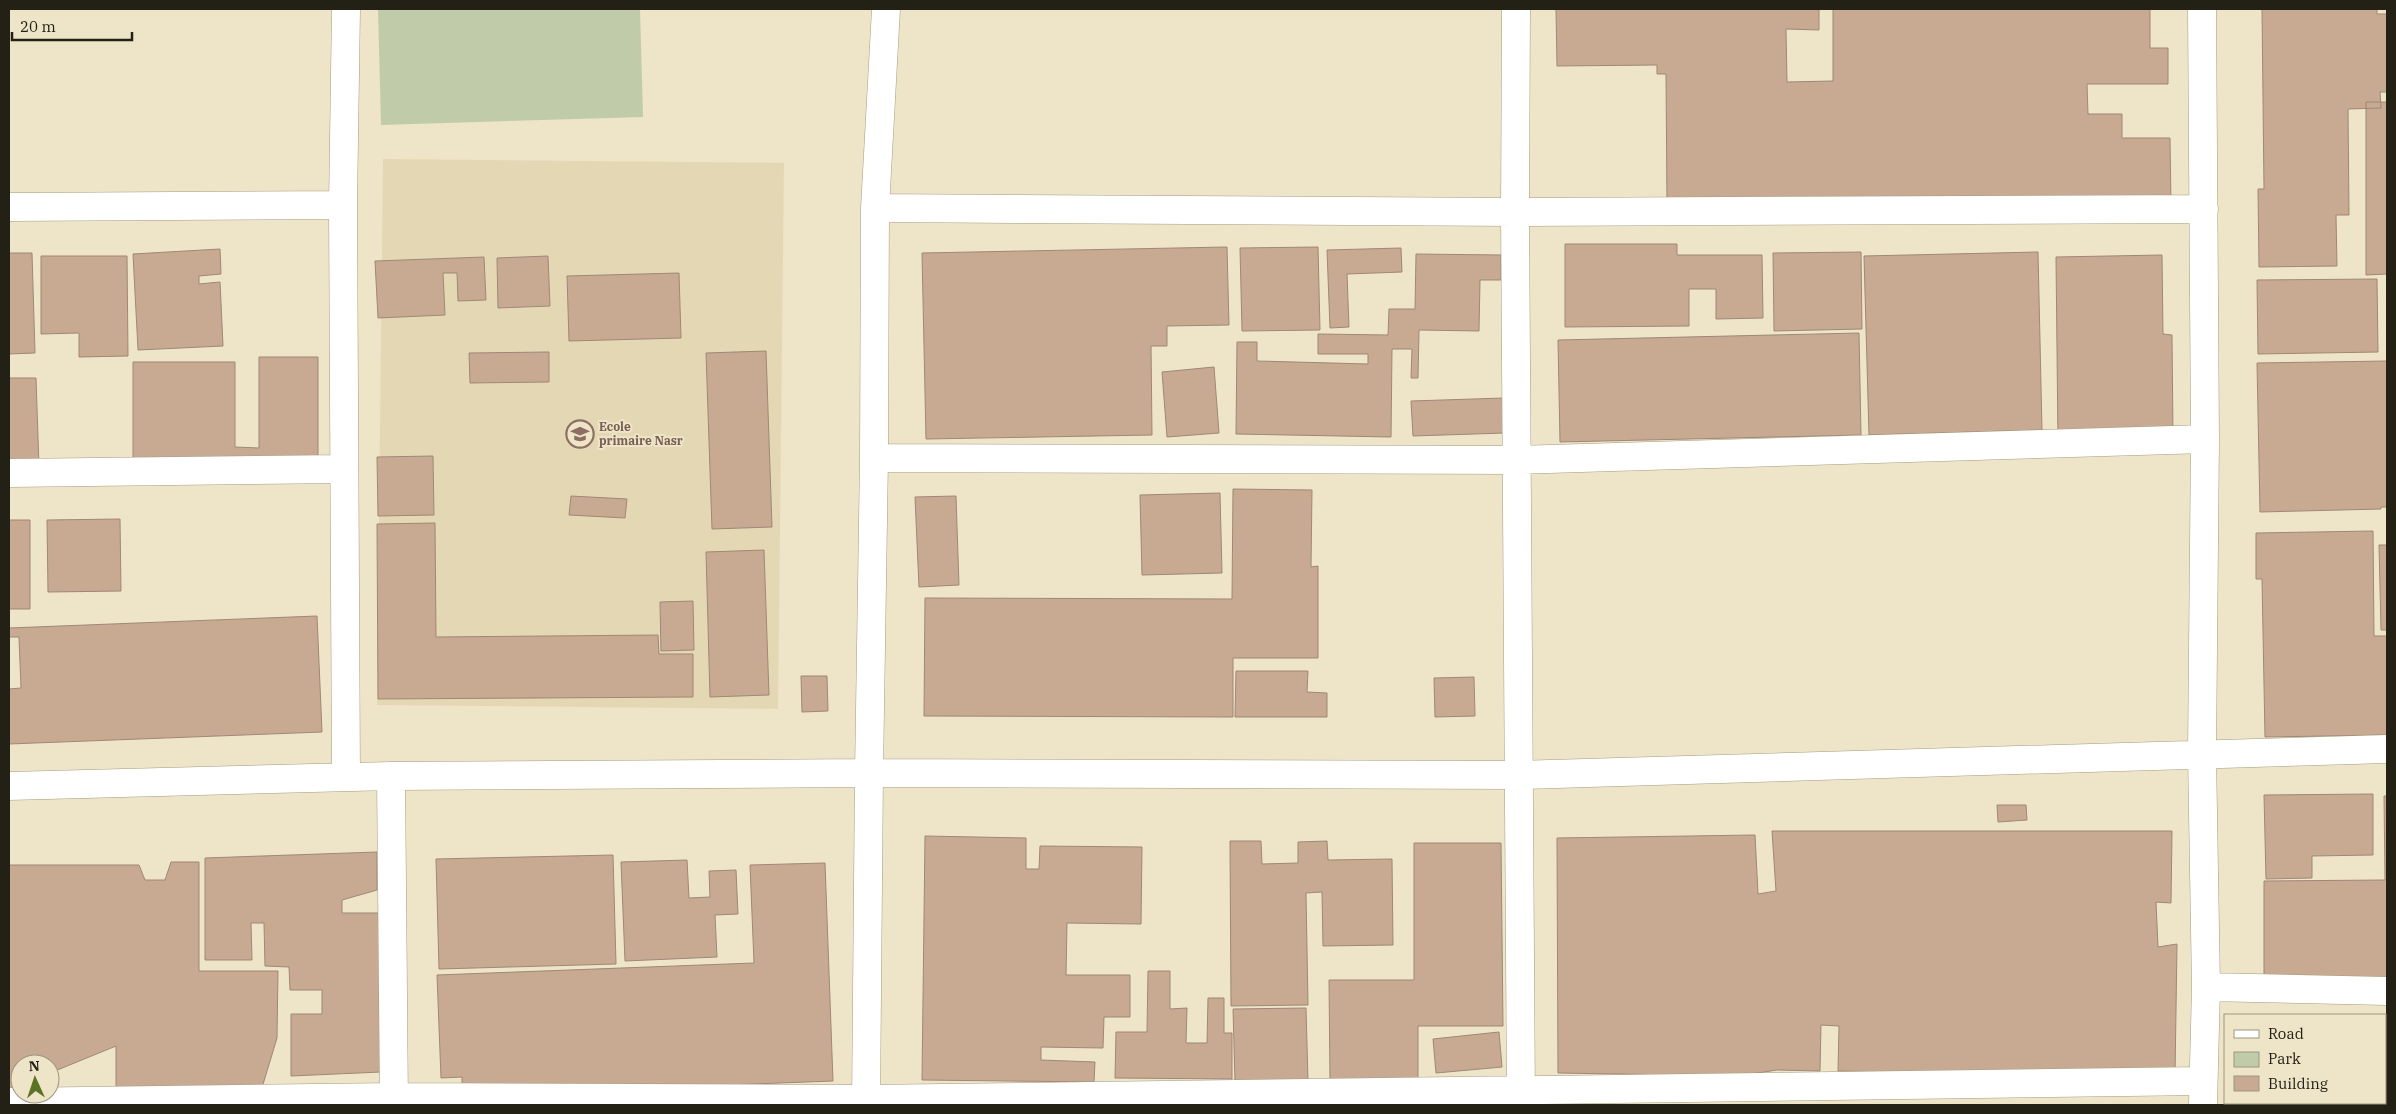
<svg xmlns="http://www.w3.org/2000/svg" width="2396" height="1114" font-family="'IBM Plex Serif',serif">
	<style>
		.built { fill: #e4d8b4 }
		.green { fill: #c0cca9 }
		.building { fill: #c7aa91; stroke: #9f8875 }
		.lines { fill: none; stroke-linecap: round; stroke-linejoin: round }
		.minor-casing { stroke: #a59c80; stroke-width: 29 }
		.minor { stroke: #fff; stroke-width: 28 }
		.labels { text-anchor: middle; stroke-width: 4; stroke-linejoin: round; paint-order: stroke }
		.education-label { font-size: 12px; font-weight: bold; fill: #785e54; stroke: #eee4c7; text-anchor: start }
	</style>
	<rect width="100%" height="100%" fill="#eee4c7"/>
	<path class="built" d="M383,159L784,163L778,709L377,705Z"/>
	<path class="green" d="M378,9H640L643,117L381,125Z"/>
	<path class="building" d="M1556,9H1819V30L1786,29L1787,82L1833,81V9H2150V48H2168V84H2087L2088,114H2122V138H2170L2171,205L1667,203L1666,74H1657V65L1557,66Z
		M2262,9H2377V14H2387V92H2380L2381,108L2348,109L2349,215H2336L2337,266L2259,267L2258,189H2264Z
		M2366,102H2387V274L2366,275Z
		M1565,244H1677V255H1762L1763,318L1716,319V289H1689V326L1565,327Z
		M1227,247L1229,325L1167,326V346H1151L1152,435L926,439L922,253Z
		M1318,247L1320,330L1242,331L1240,248Z
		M1401,248L1402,272L1347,274L1349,327L1330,328L1327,250Z
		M220,249L221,274L199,276V284L220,282L223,346L138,350L133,254Z
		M1861,252L1862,329L1774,331L1773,253Z
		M2038,252L2042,430L1869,435L1864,256Z
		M9,253H32L35,353L9,354Z
		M1416,254L1501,255V280H1480L1479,331L1419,330L1418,378H1411L1412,349H1392L1391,437L1236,434L1237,342H1257V361L1368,364V354H1318V334L1388,335L1389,309H1415Z
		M2162,255L2163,334L2172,335L2173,440L2058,442L2056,257Z
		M41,256H127L128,356L79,357V333L41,334Z
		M548,256L550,306L498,308L497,258Z
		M484,257L486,300L458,301L457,273H443L445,315L378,318L375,261Z
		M679,273L681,338L569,341L567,276Z
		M2377,279L2378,352L2258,354L2257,280Z
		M1859,333L1861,435L1560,442L1558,340Z
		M766,351L772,527L712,529L706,353Z
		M549,352V382L470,383L469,353Z
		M259,357H318V478L133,477V362H235V447L259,448Z
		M2387,361V507H2381V509L2260,512L2257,363Z
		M1214,367L1219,433L1167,437L1162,372Z
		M9,378H36L39,467L9,468Z
		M1504,398L1505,433L1413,436L1411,401Z
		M433,456L434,515L378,516L377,457Z
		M1233,489L1312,490L1311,567L1318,566V658H1233V717L924,716L925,598L1232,599Z
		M1220,493L1222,573L1142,575L1140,495Z
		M571,496L627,499L625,518L569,515Z
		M956,496L959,585L919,587L915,497Z
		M120,519L121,591L48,592L47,520Z
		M9,520H30V609H9Z
		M435,523L436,637L658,635L659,654H693V697L378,699L377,524Z
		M2373,531L2374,636H2387V735L2265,737L2262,579H2256V533Z
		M2379,545H2387V630H2381Z
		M764,550L769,695L710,697L706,552Z
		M693,601L694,650L661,651L660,602Z
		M317,616L322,732L9,744V689L21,688L19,637H9V628Z
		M1236,671H1308L1307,692L1327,693V717H1235Z
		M801,676H827L828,711L802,712Z
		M1474,677L1475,716L1435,717L1434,678Z
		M2373,794V855L2312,856V878L2266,879L2264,795Z
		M2384,796H2387V979L2264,980V881L2385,880Z
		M1997,805H2026L2027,820L1998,822Z
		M1772,831H2172L2171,903L2156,902L2158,947L2177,944L2175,1076L1838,1071L1839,1026L1821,1025L1820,1071L1777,1070L1738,1076L1558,1073L1557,838L1755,835L1758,894L1776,891Z
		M925,836L1026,838V869H1039L1040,846L1142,847L1141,924L1067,923L1066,975H1130V1017H1104L1103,1048L1041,1047V1060L1095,1062L1094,1082L922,1080Z
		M1230,841H1261L1262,864L1298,863V842L1327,841L1328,860L1392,859L1393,945L1323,946L1322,892L1306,893L1308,1005L1231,1006Z
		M1414,843H1501L1503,1026H1418V1079H1330L1329,980H1414Z
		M377,852V890L342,900V913H379L381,1072L291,1076V1014H322V990H290L289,967L265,966L264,923H251L252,960H205V858Z
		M613,855L616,964L439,969L436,859Z
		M687,860L689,898L710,897L709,871L736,870L738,914L715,915L717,957L625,961L621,862Z
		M171,862H199V971H278L277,1038L261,1091H116V1046L50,1073V1064H20V1086L9,1091V865H139L145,880H165Z
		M825,863L833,1081L462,1095V1077L441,1078L437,975L754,963L750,865Z
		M1148,971H1170V1009L1187,1008L1186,1043H1207L1208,998H1224V1033H1232V1079L1115,1078L1116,1032H1147Z
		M1306,1008L1308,1081L1235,1082L1233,1009Z
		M1499,1032L1502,1067L1436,1073L1433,1039Z
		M2385,1039H2387V1105H2382V1103H2385Z
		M2252,1103H2301V1105H2252Z"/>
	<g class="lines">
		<g class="minor-casing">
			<path id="minor" d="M346,9L343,205L346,777
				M1516,9L1515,212L1521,1105
				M2202,9L2205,439L2202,754L2206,987L2203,1105
				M9,207L343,205
				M875,208L1515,212L2204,209
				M874,458L1518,460L2205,439
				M9,473L344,469
				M391,776L394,1105
				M9,786L391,776L869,773L1520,775L2387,749
				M2206,987L2387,991
				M9,1102L394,1097L866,1099L2203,1081
				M866,1105L869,773L874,458L875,208L886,9"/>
		</g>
		<use href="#minor" class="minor"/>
	</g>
	<defs>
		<g id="school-ring" transform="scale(1.4375)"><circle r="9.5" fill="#eee4c7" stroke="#8d6e63" stroke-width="1.5"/><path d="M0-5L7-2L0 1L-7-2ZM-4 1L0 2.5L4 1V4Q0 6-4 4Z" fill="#8d6e63"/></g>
	</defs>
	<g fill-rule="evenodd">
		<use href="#school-ring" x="580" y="434"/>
	</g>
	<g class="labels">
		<g class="education-label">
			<text x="599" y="431">Ecole<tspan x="599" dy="14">primaire Nasr</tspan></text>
		</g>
	</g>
	<rect width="2396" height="1114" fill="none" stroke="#232015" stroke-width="20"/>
	<rect x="2224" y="1014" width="162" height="90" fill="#eee4c7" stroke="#9d9680"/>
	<rect x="2234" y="1030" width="25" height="8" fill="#ffffff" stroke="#9d9680"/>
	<text x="2268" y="1039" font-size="15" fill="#232015">Road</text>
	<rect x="2234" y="1052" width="25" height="15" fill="#c0cca9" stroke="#9d9680"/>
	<text x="2268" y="1064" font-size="15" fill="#232015">Park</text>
	<rect x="2234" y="1076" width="25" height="15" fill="#c7aa91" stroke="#9d9680"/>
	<text x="2268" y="1089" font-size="15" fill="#232015">Building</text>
	<g transform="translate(35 1079) rotate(357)"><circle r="24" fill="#eee4c7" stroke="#9d9680"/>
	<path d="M0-4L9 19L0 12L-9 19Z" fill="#5c7325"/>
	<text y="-8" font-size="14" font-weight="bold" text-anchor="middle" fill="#232015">N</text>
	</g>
	<path d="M12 32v8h120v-8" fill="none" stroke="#232015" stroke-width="2.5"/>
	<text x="20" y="32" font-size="15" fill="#232015" stroke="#eee4c7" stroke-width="4" paint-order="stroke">20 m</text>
</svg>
